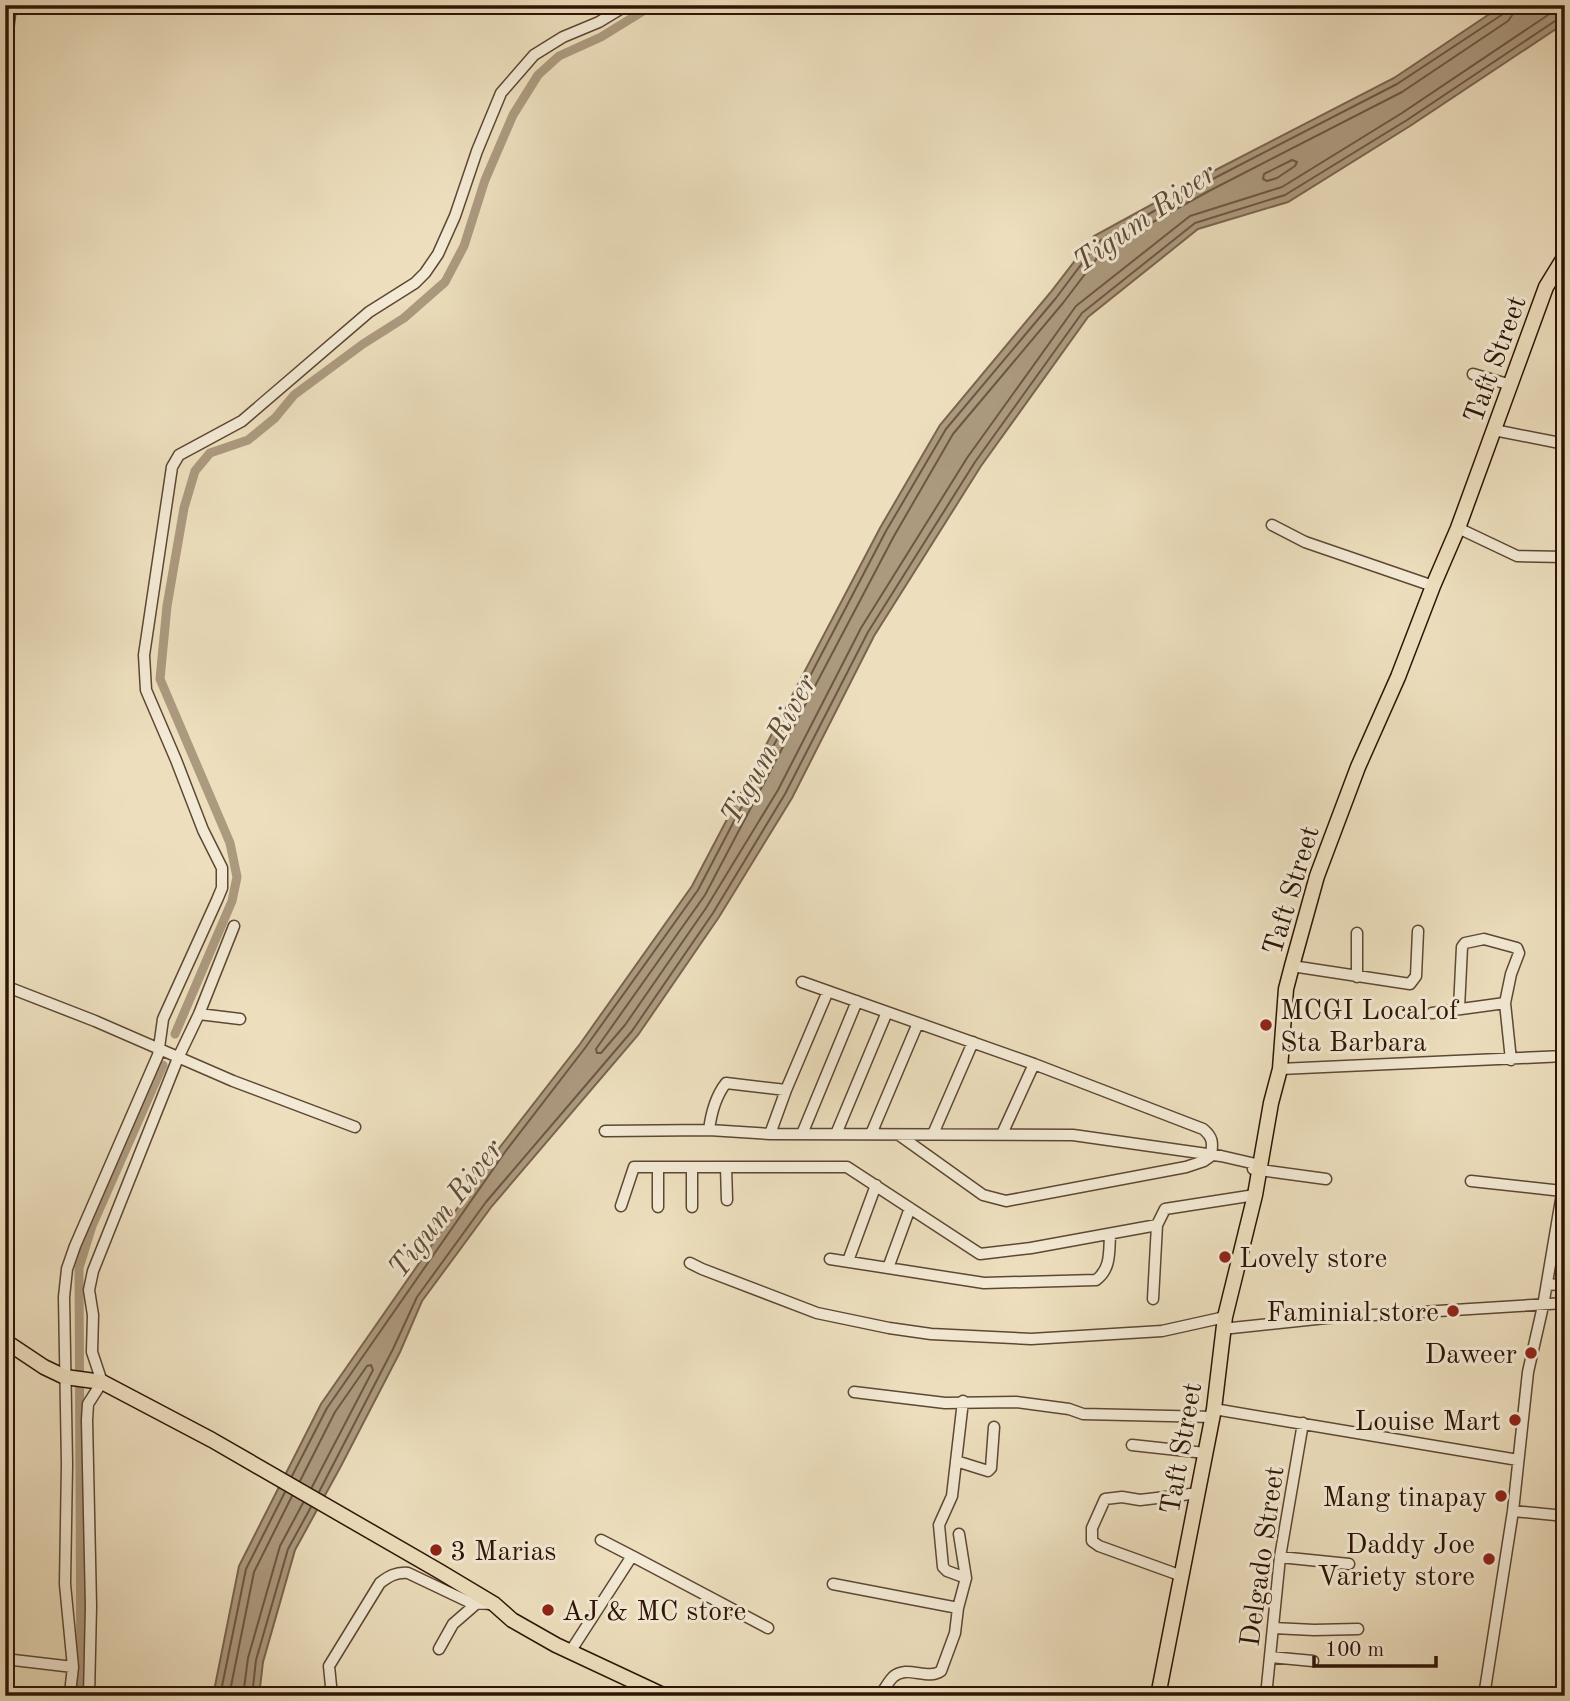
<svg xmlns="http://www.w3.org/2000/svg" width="1570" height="1701" font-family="'Old Standard TT',serif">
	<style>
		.water { fill: #ac9a7f; stroke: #7a644e; stroke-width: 2 }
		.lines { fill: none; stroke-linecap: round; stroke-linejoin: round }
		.shore { stroke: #6d5742; stroke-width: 2 }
		.canal { stroke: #ac9a7f; stroke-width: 9 }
		.minor-casing { stroke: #5e4733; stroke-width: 13 }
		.major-casing { stroke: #2e1405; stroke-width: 17 }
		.minor { stroke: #f3ead5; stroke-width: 10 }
		.major { stroke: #eddfbe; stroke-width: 14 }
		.poi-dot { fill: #8f2418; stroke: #f3ead5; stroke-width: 2.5 }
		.labels { text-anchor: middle; stroke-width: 6; stroke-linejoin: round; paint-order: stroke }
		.street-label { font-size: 28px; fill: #2e1405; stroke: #f3ead5 }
		.poi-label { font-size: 28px; fill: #2e1405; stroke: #f3ead5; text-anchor: end }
		.water-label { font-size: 30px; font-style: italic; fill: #604a36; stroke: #f3ead5 }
	</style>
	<rect width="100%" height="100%" fill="#eddfbe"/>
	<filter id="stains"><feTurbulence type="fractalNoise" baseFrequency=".00286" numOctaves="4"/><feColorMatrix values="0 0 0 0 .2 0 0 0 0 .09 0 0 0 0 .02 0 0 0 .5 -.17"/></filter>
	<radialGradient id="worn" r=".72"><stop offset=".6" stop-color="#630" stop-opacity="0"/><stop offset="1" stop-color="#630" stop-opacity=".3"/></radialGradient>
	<path class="water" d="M1503,5H1565V23L1410,126L1288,202L1198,229L1088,317L981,466L874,636L792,798L719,917L638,1035L492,1206L422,1301L400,1352L341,1466L295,1550L263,1662L259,1696H213L239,1566L321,1404L500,1147L580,1044L692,886L880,528L940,425L1050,293L1094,236L1202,177L1394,78Z"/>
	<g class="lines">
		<path class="shore" d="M1515,5L1513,14L1508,21L1402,92L1209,191L1104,249L1063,303L953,434L894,536L705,895L596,1049L597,1053H601L625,1025L706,908L778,790L861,628L967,458L1076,306L1190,216L1282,187L1402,113L1554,11L1565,8
			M1292,160L1297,162L1295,166L1277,178L1267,181L1263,179L1264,174Z
			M292,1476L327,1408L505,1152L585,1048L698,890L886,531L946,429L1056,298L1098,242L1205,183L1397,84L1503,14L1506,5
			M300,1481L335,1412L367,1366L371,1365L373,1370L312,1487
			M319,1492L393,1349L417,1297L486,1202L632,1031L713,913L785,794L868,632L975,462L1082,313L1195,223L1285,195L1407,120L1558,19L1565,17
			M220,1696L246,1569L285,1492
			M229,1696L254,1572L292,1496
			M243,1696L248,1658L280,1546L303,1503
			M252,1696L256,1660L288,1549L311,1507"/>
		<path class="canal" d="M175,1034L232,901L237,877L230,843L160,679L167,606L184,508L195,471L210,453L248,440L275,418L294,395L363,344L404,318L445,282L464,246L485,180L513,115L538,75L559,56L601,37L653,5
			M81,1696L79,1268L92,1226L163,1065"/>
		<g class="minor-casing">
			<path id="minor" d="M5,56L11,5
				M1473,374L1511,385
				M1494,430L1565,444
				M1272,525L1305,542L1433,586
				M1458,528L1517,556L1565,557
				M1292,966L1410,984L1416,976L1418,931
				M1357,977V933
				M802,982L1034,1064L1203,1129C1213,1137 1213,1143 1211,1156L1204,1161L1186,1167L1006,1201L983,1195L899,1135
				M5,986L95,1021L233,1081L355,1127
				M1459,1008L1462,947L1465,943L1484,939L1517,948L1519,953L1511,974L1505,1003L1511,1060
				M1432,1013L1505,1003
				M199,1014L240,1019
				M1280,1069L1565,1056
				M786,1090L726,1083C715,1097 711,1114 709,1130L770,1134L1073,1135L1221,1156L1260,1165
				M605,1131L709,1130
				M770,1134L786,1090L828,991
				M802,1134L857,1001
				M836,1134L887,1012
				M871,1134L918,1023
				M933,1134L973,1042
				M1002,1134L1034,1064
				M658,1167V1207
				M692,1167V1207
				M726,1167L727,1200
				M1253,1169L1326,1179
				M1471,1181L1562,1191
				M621,1206L634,1167H847L980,1254L1031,1248L1157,1225L1165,1209L1255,1195
				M830,1259L984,1283L1096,1280C1111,1269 1109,1252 1110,1235
				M848,1261L876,1185
				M690,1263L702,1269L817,1313L889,1328L931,1334L1031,1339L1162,1331L1225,1317
				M888,1268L910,1208
				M1547,1285L1565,1284
				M1153,1299L1157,1225
				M1222,1329L1326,1318L1565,1303
				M854,1392L945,1403L1016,1402L1069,1409L1083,1414L1213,1417
				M963,1401L952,1496L939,1525L943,1567L947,1571L966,1578
				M1214,1409L1518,1460
				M1132,1445L1205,1453
				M956,1461L988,1471L991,1468L994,1427
				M1513,1511L1565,1516
				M632,1556L768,1628
				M1280,1557L1349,1564
				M1182,1576L1099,1546L1092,1541V1528L1105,1499L1122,1497L1140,1500L1199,1493
				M833,1584L958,1608L955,1633L941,1671C927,1681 907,1664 893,1677C888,1682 884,1690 880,1696
				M958,1608L966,1578L959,1534
				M1273,1628L1314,1630L1358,1629
				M439,1649L453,1624L476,1604
				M570,1652L632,1556L601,1540
				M1270,1657L1313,1661
				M5,1659L73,1667
				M67,1696L70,1693L73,1667L65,1584L67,1464L64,1297L67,1269L75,1246L158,1055L163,1019L217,900L222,888V868L203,830L176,760L146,690L144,655L172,467L179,455L242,421L369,312L415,283L425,273L438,254L455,216L477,151L501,93L534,55L563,37L599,22L627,5
				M89,1696L91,1606L87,1420L88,1404L102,1382L92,1352L93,1315L89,1290L93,1271L178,1058L199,1014L234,926
				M332,1696L329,1666L380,1583C389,1576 396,1572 408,1573L471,1603L492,1604
				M1266,1696L1280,1557L1303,1423
				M1484,1696L1513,1511L1528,1372L1543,1306L1565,1176"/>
		</g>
		<g class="major-casing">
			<path id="major" d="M5,1341L44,1367L65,1377L102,1382L212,1440L439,1571L494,1604L512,1620L556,1645L665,1696
				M1158,1696L1214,1409L1225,1317L1255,1195L1271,1103L1280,1069L1286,989L1292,966L1317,876L1358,767L1398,677L1433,586L1458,528L1546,287L1565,256"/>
		</g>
		<use href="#minor" class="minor"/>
		<use href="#major" class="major"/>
	</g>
	<g class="poi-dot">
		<circle cx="1266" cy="1025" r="7"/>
		<circle cx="1225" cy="1257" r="7"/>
		<circle cx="1453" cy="1311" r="7"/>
		<circle cx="1531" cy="1353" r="7"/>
		<circle cx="1515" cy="1420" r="7"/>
		<circle cx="1501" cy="1496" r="7"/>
		<circle cx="436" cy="1550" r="7"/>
		<circle cx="1489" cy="1559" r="7"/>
		<circle cx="548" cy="1610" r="7"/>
	</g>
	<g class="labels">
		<g class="street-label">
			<text transform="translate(1494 359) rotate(-70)" y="10">Taft Street</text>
			<text transform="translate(1290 890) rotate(-73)" y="10">Taft Street</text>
			<text transform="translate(1180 1448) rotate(-80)" y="10">Taft Street</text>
			<text transform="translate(1261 1556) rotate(-82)" y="10">Delgado Street</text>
		</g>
		<g class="poi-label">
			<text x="1280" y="1019" text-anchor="start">MCGI Local of<tspan x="1280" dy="32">Sta Barbara</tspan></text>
			<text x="1239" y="1267" text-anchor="start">Lovely store</text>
			<text x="1439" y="1321">Faminial store</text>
			<text x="1517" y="1363">Daweer</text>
			<text x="1501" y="1430">Louise Mart</text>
			<text x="1487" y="1506">Mang tinapay</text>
			<text x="1475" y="1553">Daddy Joe<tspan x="1475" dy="32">Variety store</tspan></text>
			<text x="450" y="1560" text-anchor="start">3 Marias</text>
			<text x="562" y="1620" text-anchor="start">AJ &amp; MC store</text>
		</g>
		<g class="water-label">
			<text transform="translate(1144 217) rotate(-35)" y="10">Tigum River</text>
			<text transform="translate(768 749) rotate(-61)" y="10">Tigum River</text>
			<text transform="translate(445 1208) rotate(-52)" y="10">Tigum River</text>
		</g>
	</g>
	<rect width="1570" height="1701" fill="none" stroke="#eddfbe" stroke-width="28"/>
	<rect x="7" y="7" width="1556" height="1687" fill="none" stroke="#2e1405" stroke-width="3.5"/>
	<rect x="14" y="14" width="1542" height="1673" fill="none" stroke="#2e1405" stroke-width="2"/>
	<path d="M1314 1656v10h122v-10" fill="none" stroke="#2e1405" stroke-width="3.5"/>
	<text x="1325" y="1656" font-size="21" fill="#2e1405" stroke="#f3ead5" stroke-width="5" paint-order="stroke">100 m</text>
	<rect width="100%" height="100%" filter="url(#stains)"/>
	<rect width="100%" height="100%" fill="url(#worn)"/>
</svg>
